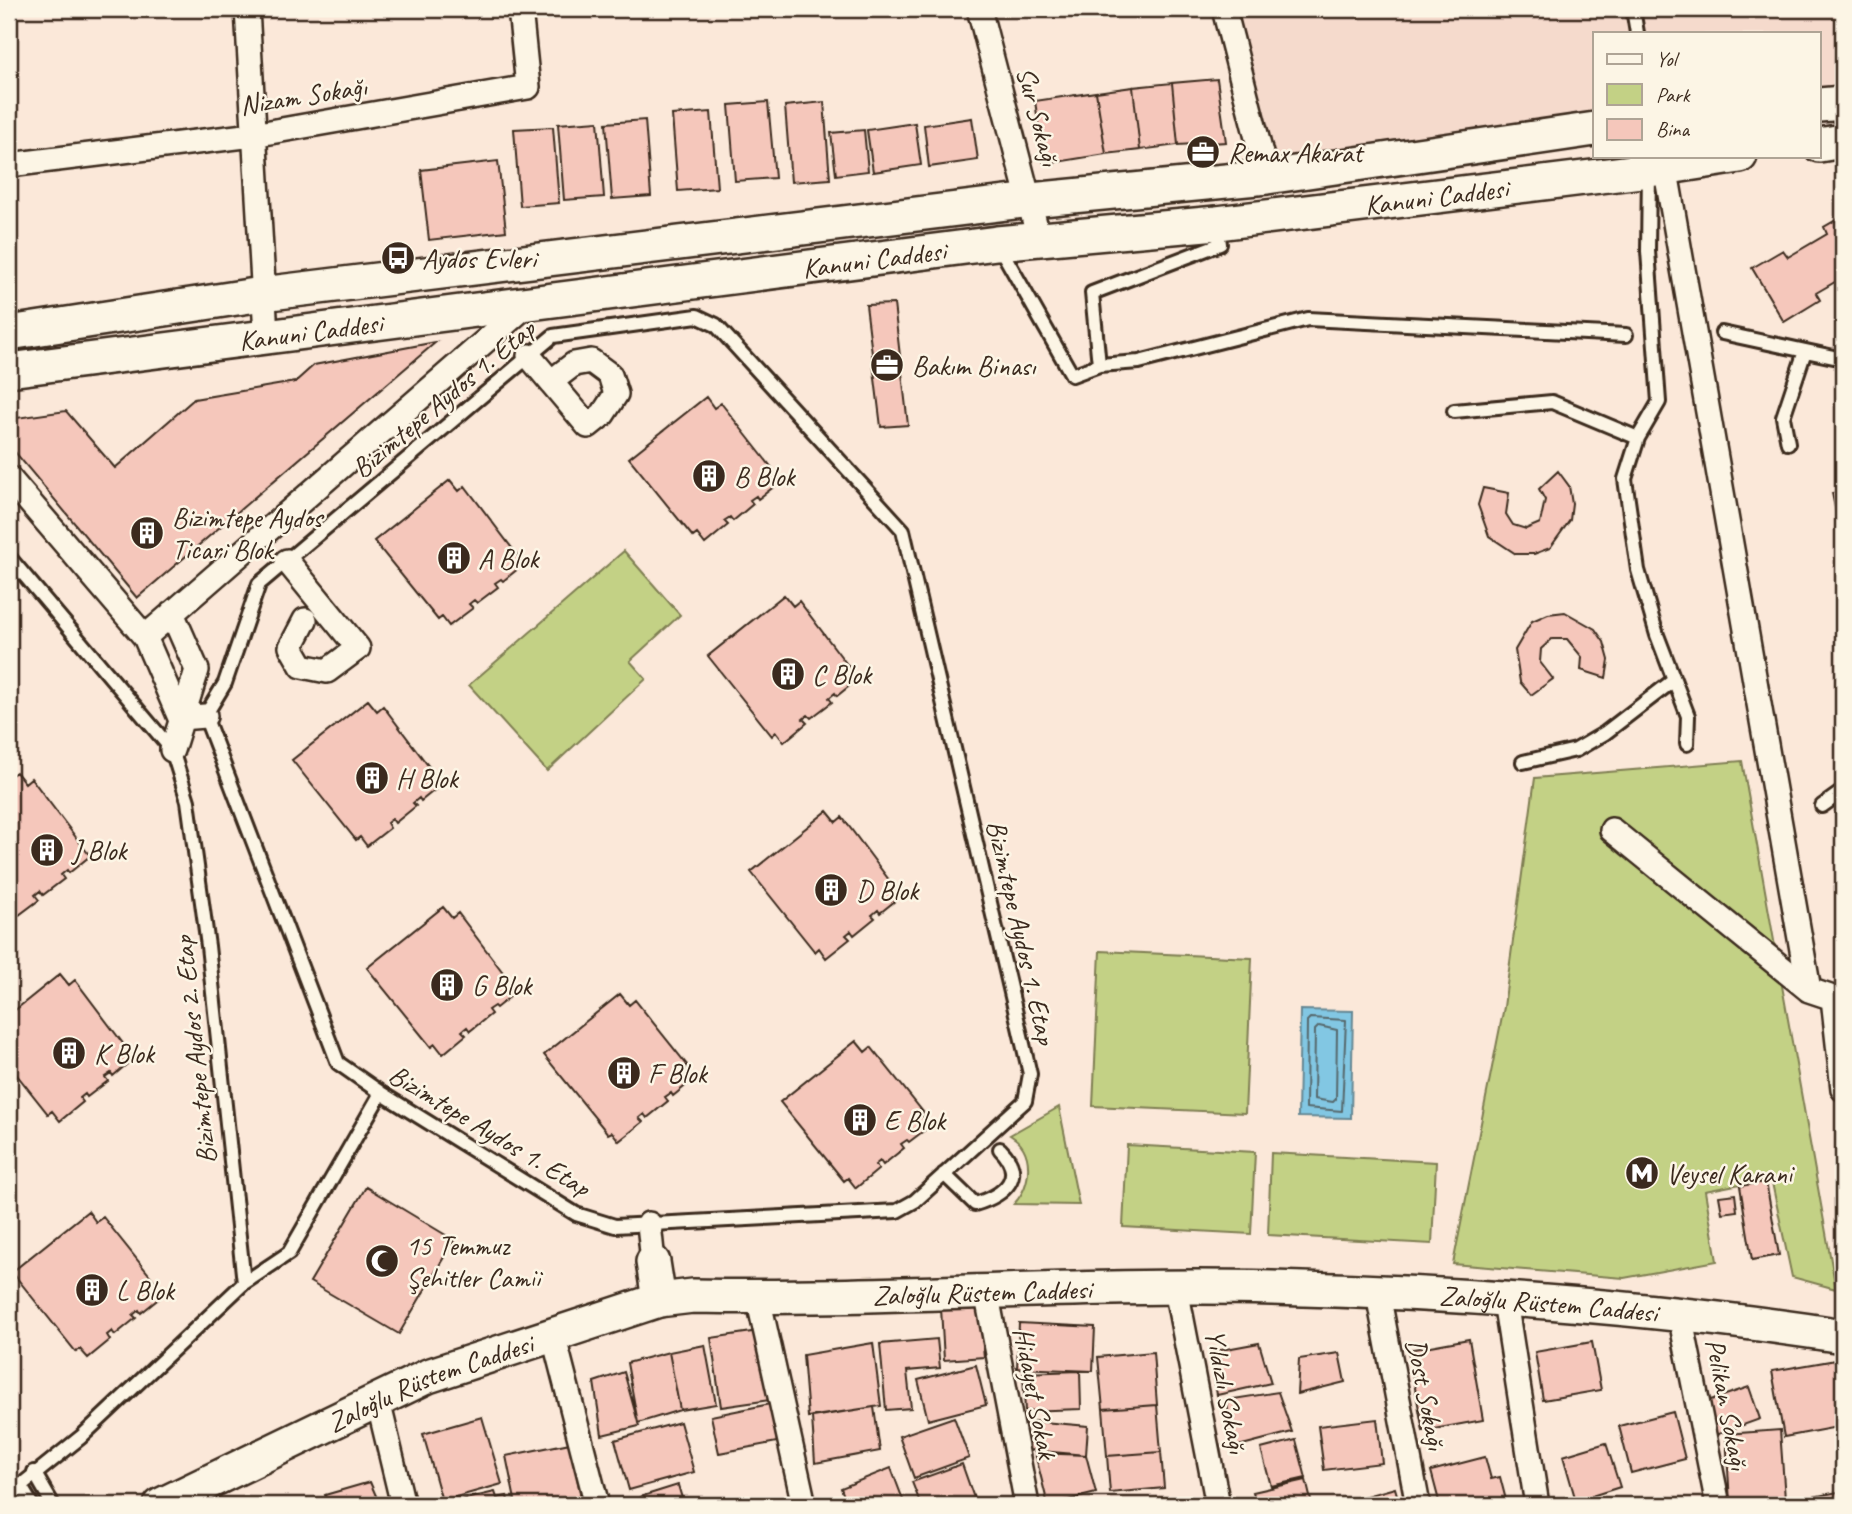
<svg xmlns="http://www.w3.org/2000/svg" width="1852" height="1514" font-family="Caveat,sans-serif">
	<style>
		.built { fill: #f5dacc }
		.green { fill: #c3d185; stroke: #7f7e52; stroke-width: 2 }
		.water { fill: #82c7e3; stroke: #668894; stroke-width: 2 }
		.lines { fill: none; stroke-linecap: round; stroke-linejoin: round }
		.shore { stroke: #57696d; stroke-width: 2 }
		.building { fill: #f5c7bb; stroke: #3b2a1e; stroke-width: 2 }
		.lane-casing { stroke: #3b2a1e; stroke-width: 18 }
		.street-casing { stroke: #3b2a1e; stroke-width: 28 }
		.secondary-casing { stroke: #3b2a1e; stroke-width: 38 }
		.lane { stroke: #fcf5e5; stroke-width: 12 }
		.street { stroke: #fcf5e5; stroke-width: 23 }
		.secondary { stroke: #fcf5e5; stroke-width: 33 }
		.labels { text-anchor: middle; stroke-width: 5; stroke-linejoin: round; paint-order: stroke }
		.street-label { font-size: 28px; fill: #3b2a1e; stroke: #fcf5e5 }
		.poi-label { font-size: 28px; fill: #3b2a1e; stroke: #fcf5e5; text-anchor: start }
	</style>
	<rect width="100%" height="100%" fill="#fbe8d9"/>
	<filter id="ink" filterUnits="userSpaceOnUse"><feTurbulence type="fractalNoise" baseFrequency=".0143" numOctaves="2"/><feDisplacementMap in="SourceGraphic" scale="14" xChannelSelector="R" yChannelSelector="G"/><feConvolveMatrix kernelMatrix="1 2 1 2 8 2 1 2 1" color-interpolation-filters="sRGB"/></filter>
	<g filter="url(#ink)">
		<path class="built" d="M1238,9H1843V92L1819,95V33H1595V122L1273,162Z"/>
		<path class="green" d="M624,551L680,615L630,661L646,679L547,771L469,685Z
			M1742,761L1836,1289L1792,1277L1771,1178L1705,1191L1717,1261L1624,1278L1453,1264L1504,1007L1535,778Z
			M1100,951L1252,958L1245,1113L1093,1106Z
			M1059,1107L1079,1205L1014,1204C1032,1184 1035,1150 1010,1135Z
			M1127,1145L1255,1152L1251,1234L1123,1227Z
			M1271,1153L1436,1162L1432,1244L1268,1235Z"/>
		<path class="water" d="M1300,1010L1353,1011L1351,1118L1298,1117Z"/>
		<g class="lines">
			<path class="shore" d="M1310,1018L1346,1020L1342,1111L1306,1108L1307,1021Z
				M1319,1026L1337,1030L1336,1099L1333,1102L1314,1099L1315,1030Z"/>
		</g>
		<path class="building" d="M1217,79L1226,142L1178,145L1172,83Z
			M1172,83L1178,145L1140,150L1133,87Z
			M1133,87L1140,150L1106,154L1096,92Z
			M1096,92L1106,154L1044,164L1035,101Z
			M768,102L775,178L735,181L729,105Z
			M824,102L830,179L791,182L785,106Z
			M711,112L717,188L678,191L672,115Z
			M972,118L978,160L929,167L924,125Z
			M645,120L651,196L612,199L606,123Z
			M598,121L604,197L564,200L558,124Z
			M915,123L921,165L873,172L867,130Z
			M553,127L559,203L520,206L514,129Z
			M864,130L868,171L836,175L831,133Z
			M498,161L506,231L429,240L421,170Z
			M1843,216V280L1842,278L1816,293L1820,300L1784,322L1752,268L1783,250L1788,257L1827,234L1824,227Z
			M894,304L908,425L881,427L866,305Z
			M436,342L137,598L9,445V419L66,411L115,468L194,399L295,382L314,365Z
			M706,397L714,408L721,403L772,468L770,470L780,482L758,499L756,496L750,500L753,504L733,521L730,517L724,521L728,525L705,544L697,534L693,537L629,458Z
			M1558,471L1569,486L1572,504L1570,520L1550,548L1534,554H1516L1489,536L1478,505L1483,488L1509,493L1506,514L1513,525L1526,529L1540,523L1545,500L1539,489Z
			M450,480L459,491L465,486L524,564L503,581L501,579L495,583L498,587L477,603L474,600L469,604L473,608L449,626L442,617L438,620L374,541Z
			M1843,491V547L1832,493Z
			M784,595L793,606L799,601L858,679L837,696L835,693L829,698L832,702L811,718L808,715L803,719L807,723L784,742L776,732L772,736L708,656Z
			M1565,612L1595,629L1604,642L1609,660L1606,678L1581,670L1582,657L1567,639H1552L1541,649L1540,662L1553,679L1531,695L1520,682L1515,650L1532,621L1548,614Z
			M368,700L377,711L383,706L442,784L421,801L419,798L413,803L416,806L395,823L392,819L387,823L390,828L367,846L360,837L356,840L292,760Z
			M16,772L25,783L31,778L90,856L69,873L67,870L61,875L64,879L43,895L40,891L35,895L39,900L15,918L9,910V777Z
			M827,811L836,822L842,817L901,896L880,913L878,910L872,915L875,918L854,935L851,931L846,935L850,939L826,958L819,948L815,952L751,872Z
			M443,907L452,918L458,913L517,991L496,1008L494,1006L488,1010L491,1014L470,1031L467,1027L462,1031L466,1035L443,1054L435,1044L431,1047L367,968Z
			M60,974L69,985L75,980L134,1058L113,1076L111,1073L105,1077L108,1081L87,1097L85,1094L80,1098L83,1102L60,1121L52,1111L48,1114L9,1065V1015Z
			M620,994L629,1005L635,1000L687,1065L685,1067L694,1079L673,1096L671,1093L665,1097L668,1101L647,1118L644,1114L639,1118L643,1122L619,1141L612,1132L608,1134L544,1055Z
			M856,1041L865,1052L871,1047L923,1112L921,1114L930,1126L909,1142L907,1140L901,1144L904,1148L883,1165L880,1161L875,1165L879,1169L856,1188L848,1178L844,1181L780,1102Z
			M1766,1182L1779,1255L1752,1260L1740,1186Z
			M366,1187L454,1240L399,1334L310,1282Z
			M1735,1194L1737,1211L1722,1213L1719,1196Z
			M88,1211L96,1222L103,1217L155,1282L153,1284L162,1296L141,1313L139,1310L133,1315L136,1318L115,1335L112,1331L107,1335L110,1340L88,1358L80,1349L76,1352L12,1272Z
			M979,1305L984,1357L944,1360L941,1308Z
			M1019,1323L1095,1327L1093,1371L1017,1368Z
			M759,1331L770,1400L721,1407L711,1338Z
			M937,1339L940,1368L907,1371L911,1408L886,1410L880,1344Z
			M1469,1339L1483,1420L1423,1431L1408,1350Z
			M1592,1342L1601,1390L1543,1400L1535,1352Z
			M873,1343L881,1406L808,1417L803,1355Z
			M1259,1343L1271,1383L1217,1395L1210,1352Z
			M705,1345L716,1404L680,1410L669,1352Z
			M669,1352L680,1410L638,1423L627,1363Z
			M1153,1352L1157,1405L1103,1409L1098,1357Z
			M1339,1353L1345,1382L1297,1394L1299,1359Z
			M1836,1360L1843,1399V1426L1784,1437L1772,1371Z
			M976,1365L986,1405L928,1420L918,1380Z
			M1080,1371L1081,1409L1025,1411L1023,1373Z
			M624,1372L639,1426L602,1435L594,1382Z
			M1749,1387L1760,1419L1710,1437L1699,1404Z
			M1278,1392L1292,1432L1231,1448L1227,1400Z
			M770,1404L777,1442L719,1453L711,1416Z
			M1157,1405L1161,1452L1107,1456L1103,1409Z
			M874,1407L880,1451L815,1463L812,1417Z
			M1673,1412L1685,1459L1631,1473L1619,1426Z
			M482,1417L502,1484L442,1501L423,1434Z
			M954,1417L969,1458L914,1478L899,1436Z
			M1377,1419L1382,1463L1324,1470L1318,1426Z
			M1031,1421L1088,1426L1086,1455L1029,1450Z
			M680,1422L694,1472L629,1490L615,1440Z
			M1780,1430L1785,1499L1730,1503L1726,1434Z
			M1296,1440L1306,1478L1271,1486L1261,1449Z
			M570,1443L582,1502L566,1505H516L506,1456Z
			M1606,1443L1620,1487L1576,1501L1563,1456Z
			M1161,1452L1164,1488L1110,1493L1107,1456Z
			M1035,1453L1086,1455L1096,1493L1048,1505Z
			M1485,1457L1491,1479L1500,1477L1506,1500L1484,1505H1440L1431,1471Z
			M962,1464L975,1501L964,1505H921L912,1482Z
			M891,1468L905,1505H847L841,1488Z
			M1306,1480L1312,1505H1257L1253,1492Z
			M370,1482L380,1505H328L325,1495Z
			M678,1485L684,1505H643L640,1497Z
			M1395,1488L1400,1505H1338L1337,1504Z
			M1843,1491V1505H1799L1798,1500Z
			M495,1492L497,1498L507,1496L509,1505H457V1501Z"/>
		<g class="lines">
			<g class="lane-casing">
				<path id="lane" d="M1633,9L1637,33
					M1649,171L1648,251L1659,402L1638,438L1625,479L1638,570L1657,635L1688,716L1687,744
					M1217,223L1220,244L1092,293L1099,365L1139,362L1308,319L1626,335
					M999,246L1072,375L1099,365
					M697,316L716,325L903,530L1030,1074L1025,1101L915,1201L897,1211L615,1226L576,1214L381,1093L338,1063L205,716L225,683L259,584L553,336Z
					M1722,333L1843,359
					M1454,411L1552,402L1638,438
					M1788,443L1783,417L1805,351
					M9,557L172,750L188,801L208,946L244,1283L81,1437L9,1495
					M1523,762L1576,750L1605,733L1674,680
					M1822,806L1843,791
					M944,1174L975,1204C1005,1195 1027,1176 1000,1149
					M244,1283L289,1253L381,1093
					M34,1472L53,1505
					M20,1485L32,1505"/>
			</g>
			<g class="street-casing">
				<path id="street" d="M247,9L266,334
					M979,9L1039,239
					M1224,9L1267,177
					M9,165L253,135L528,87L520,9
					M1665,166L1809,990L1833,998L1843,1089
					M529,356L588,426L603,414L616,394L610,375L591,361L574,364L561,374
					M9,478L145,637L529,303
					M287,561L358,648L327,671L302,666L291,647L305,620
					M145,637L180,718
					M180,718L205,716
					M172,750L197,670L172,613
					M1612,830L1809,990
					M649,1224L653,1262
					M1176,1289L1218,1505
					M986,1291L1027,1505
					M1378,1294L1418,1505
					M758,1297L804,1505
					M1505,1301L1537,1505
					M1680,1315L1718,1505
					M553,1334L597,1505
					M378,1401L403,1505"/>
			</g>
			<g class="secondary-casing">
				<g id="secondary">
					<path d="M1819,105L1843,103"/>
					<path d="M1819,145L1843,141"/>
					<path d="M9,333L262,294L1031,200L1267,177L1595,129"/>
					<path id="s1" d="M9,370L997,243L1217,223L1649,170L1740,156"/>
					<path d="M653,1262L659,1300"/>
					<path id="s2" d="M161,1505L428,1376L659,1300L693,1296C886,1300 1079,1283 1272,1288C1462,1293 1655,1307 1843,1336"/>
				</g>
			</g>
			<use href="#lane" class="lane"/>
			<use href="#street" class="street"/>
			<use href="#secondary" class="secondary"/>
		</g>
	</g>
	<defs>
		<g id="office-disc" transform="scale(1.75)"><circle r="9.5" fill="#3b2a1e" stroke="#fcf5e5"/><path d="M-6-3h4V-5.5h4V-3h4V5H-6ZM-1-4.5V-3h2v-1.5ZM-6 0V1H6V0Z" fill="#fff"/></g>
		<g id="bus-disc" transform="scale(1.75)"><circle r="9.5" fill="#3b2a1e" stroke="#fcf5e5"/><path d="M-5-6H5V4H4V6H2V4H-2V6H-4V4H-5ZM-3.5-4V0h7V-4ZM-3.5 1.2v1.5H-2V1.2ZM2 1.2v1.5H3.5V1.2Z" fill="#fff"/></g>
		<g id="building-disc" transform="scale(1.75)"><circle r="9.5" fill="#3b2a1e" stroke="#fcf5e5"/><path d="M-4-6H4V6H1V3H-1V6H-4ZM-2.5-4.3h1.7v1.8h-1.7ZM.8-4.3h1.7v1.8H.8ZM-2.5-1h1.7V.8h-1.7ZM.8-1h1.7V.8H.8Z" fill="#fff"/></g>
		<g id="metro-disc" transform="scale(1.75)"><circle r="9.5" fill="#3b2a1e" stroke="#fcf5e5"/><path d="M-5.5 5V-5H-3L0 0L3-5H5.5V5H3V-.5L0 4L-3-.5V5Z" fill="#fff"/></g>
		<g id="mosque-disc" transform="scale(1.75)"><circle r="9.5" fill="#3b2a1e" stroke="#fcf5e5"/><path d="M3.5-4.9A6 6 0 1 0 3.5 4.9A5 5 0 1 1 3.5-4.9Z" fill="#fff"/></g>
	</defs>
	<g fill-rule="evenodd">
		<use href="#office-disc" x="1203" y="152"/>
		<use href="#bus-disc" x="398" y="258"/>
		<use href="#office-disc" x="887" y="365"/>
		<use href="#building-disc" x="709" y="476"/>
		<use href="#building-disc" x="147" y="533"/>
		<use href="#building-disc" x="454" y="558"/>
		<use href="#building-disc" x="788" y="674"/>
		<use href="#building-disc" x="372" y="778"/>
		<use href="#building-disc" x="47" y="850"/>
		<use href="#building-disc" x="831" y="890"/>
		<use href="#building-disc" x="447" y="985"/>
		<use href="#building-disc" x="69" y="1053"/>
		<use href="#building-disc" x="624" y="1073"/>
		<use href="#building-disc" x="860" y="1120"/>
		<use href="#metro-disc" x="1642" y="1173"/>
		<use href="#mosque-disc" x="382" y="1261"/>
		<use href="#building-disc" x="92" y="1290"/>
	</g>
	<g class="labels">
		<g class="street-label">
			<text transform="translate(303 95) rotate(-9)" y="10">Nizam Sokağı</text>
			<text transform="translate(1039 116) rotate(75)" y="10">Sur Sokağı</text>
			<text dy="10" stroke="none"><textPath href="#s1" startOffset="1438">Kanuni Caddesi</textPath></text>
			<text dy="10" stroke="none"><textPath href="#s1" startOffset="872">Kanuni Caddesi</textPath></text>
			<text dy="10" stroke="none"><textPath href="#s1" startOffset="304">Kanuni Caddesi</textPath></text>
			<text transform="translate(443 398) rotate(-40)" y="10">Bizimtepe Aydos 1. Etap</text>
			<text transform="translate(1022 932) rotate(77)" y="10">Bizimtepe Aydos 1. Etap</text>
			<text transform="translate(194 1050) rotate(-96)" y="10">Bizimtepe Aydos 2. Etap</text>
			<text transform="translate(490 1130) rotate(31)" y="10">Bizimtepe Aydos 1. Etap</text>
			<text dy="10" stroke="none"><textPath href="#s2" startOffset="863">Zaloğlu Rüstem Caddesi</textPath></text>
			<text dy="10" stroke="none"><textPath href="#s2" startOffset="1430">Zaloğlu Rüstem Caddesi</textPath></text>
			<text dy="10" stroke="none"><textPath href="#s2" startOffset="296">Zaloğlu Rüstem Caddesi</textPath></text>
			<text transform="translate(1227 1391) rotate(79)" y="10">Yıldızlı Sokağı</text>
			<text transform="translate(1036 1393) rotate(79)" y="10">Hidayet Sokak</text>
			<text transform="translate(1427 1394) rotate(79)" y="10">Dost Sokağı</text>
			<text transform="translate(1728 1404) rotate(79)" y="10">Pelikan Sokağı</text>
		</g>
		<g class="poi-label">
			<text x="1228" y="162">Remax Akarat</text>
			<text x="422" y="268">Aydos Evleri</text>
			<text x="912" y="375">Bakım Binası</text>
			<text x="734" y="486">B Blok</text>
			<text x="172" y="527">Bizimtepe Aydos<tspan x="172" dy="32">Ticari Blok</tspan></text>
			<text x="478" y="568">A Blok</text>
			<text x="812" y="684">C Blok</text>
			<text x="396" y="788">H Blok</text>
			<text x="72" y="860">J Blok</text>
			<text x="856" y="900">D Blok</text>
			<text x="472" y="995">G Blok</text>
			<text x="94" y="1063">K Blok</text>
			<text x="648" y="1083">F Blok</text>
			<text x="884" y="1130">E Blok</text>
			<text x="1666" y="1183">Veysel Karani</text>
			<text x="406" y="1255">15 Temmuz<tspan x="406" dy="32">Şehitler Camii</tspan></text>
			<text x="116" y="1300">L Blok</text>
		</g>
	</g>
	<rect width="1852" height="1514" fill="none" stroke="#fcf5e5" stroke-width="35"/>
	<rect x="18" y="18" width="1817" height="1479" fill="none" stroke="#3b2a1e" stroke-width="2.5" filter="url(#ink)"/>
	<rect x="1593" y="32" width="228" height="126" fill="#fcf5e5" stroke="#afa495" stroke-width="2"/>
	<rect x="1607" y="54" width="35" height="10" fill="#fcf5e5" stroke="#afa495" stroke-width="2"/>
	<text x="1656" y="66" font-size="21" fill="#3b2a1e">Yol</text>
	<rect x="1607" y="84" width="35" height="21" fill="#c3d185" stroke="#afa495" stroke-width="2"/>
	<text x="1656" y="102" font-size="21" fill="#3b2a1e">Park</text>
	<rect x="1607" y="119" width="35" height="21" fill="#f5c7bb" stroke="#afa495" stroke-width="2"/>
	<text x="1656" y="136" font-size="21" fill="#3b2a1e">Bina</text>
</svg>
